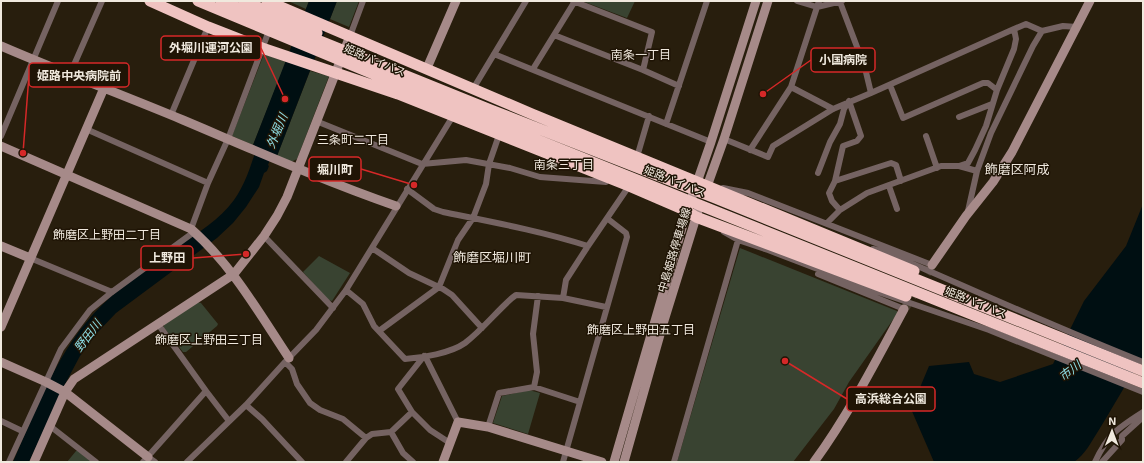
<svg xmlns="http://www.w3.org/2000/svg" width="1144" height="463" font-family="'Exo 2','Noto Sans JP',sans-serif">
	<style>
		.green { fill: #394331 }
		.water { fill: #000f12 }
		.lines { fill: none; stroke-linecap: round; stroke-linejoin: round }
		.secondary-tunnel { stroke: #463c2c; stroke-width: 9; stroke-dasharray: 9 4.5; stroke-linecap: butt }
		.street { stroke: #756362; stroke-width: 6 }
		.secondary { stroke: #a68a89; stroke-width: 9 }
		.highway { stroke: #efc3c1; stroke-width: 11 }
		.labels { text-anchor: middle; stroke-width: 3; stroke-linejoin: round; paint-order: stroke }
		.street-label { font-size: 11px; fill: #f0e9de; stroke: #1f1405 }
		.neighbourhood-label { font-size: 12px; fill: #f0e9de; stroke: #1f1405 }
		.water-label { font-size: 12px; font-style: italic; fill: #8ddfe8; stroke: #1f1405 }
		.quarter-label { font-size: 13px; fill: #f0e9de; stroke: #1f1405 }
		.leader { fill: none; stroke: #d62828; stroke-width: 1.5 }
		.callout-dot { fill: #d62828; stroke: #1f1405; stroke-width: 1.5 }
		.callout { fill: #1f1405; stroke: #d62828; stroke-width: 1.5 }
		.callout-label { font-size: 12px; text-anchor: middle; font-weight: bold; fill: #f0e9de }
	</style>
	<rect width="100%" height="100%" fill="#281e0d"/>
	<path class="green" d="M288,1H309L306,9Z
		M337,1H359L349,27L330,19Z
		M582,1H635L627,18Z
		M264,54L286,62L253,145L232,136Z
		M310,71L329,76L297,159L291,162L277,156Z
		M740,248L897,311V314L849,382L834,409L793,462H677Z
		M319,256L350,273L332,301L328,300L303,272Z
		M197,302L201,303L218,324L217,326L186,352H183L164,328V324Z
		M529,390L540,393L528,434L493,423L502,396Z
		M76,451H78L92,462H67Z"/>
	<path class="water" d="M309,1H337L277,156L272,154L268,165L269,166L267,171L264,173L259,187L246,207L233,223L217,238L116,313L97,333L80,356L64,386L29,462H13C37,408 58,348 102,305C125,283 152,265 179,246C199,232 219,220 234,200C245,185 251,165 257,147L253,145Z
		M1143,204V358C1126,382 1113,408 1097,433C1090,444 1085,454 1074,462H934L911,409L929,366L969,362L974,374L1000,382L1053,364L1084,301L1126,246Z"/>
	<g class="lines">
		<path class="secondary-tunnel" d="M905,308L932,265"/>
		<path class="street" d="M573,1L652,32L643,70
			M797,1L817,7L842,1
			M819,1L791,87L833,109
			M840,2L865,68L871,93
			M554,35L643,70L679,86
			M350,36L363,1
			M494,54L711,142
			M533,69L575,1
			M70,74L102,1
			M890,85L903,118L983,83H988L997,90
			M473,89L526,1
			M171,115L208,27
			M959,117L992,104
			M316,121L422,164L466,160L510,168L540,177L606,182L608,178
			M666,124L707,1
			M86,129L208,183
			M1,136L58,1
			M926,136L937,168
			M724,139L768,157L773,146L833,109L871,93L1014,29L1026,24L1042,31L1063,26L1077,27
			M750,150L791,87
			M637,157L649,116
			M959,166L968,163L975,150L986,126L997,90L1014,49L1016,39L1014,29
			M818,173L830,142L840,124L844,109L849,101
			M835,181L891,163L896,165L901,181
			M889,186L897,209
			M723,188L748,193L932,265
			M407,189L434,209L443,212C492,222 541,231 588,246
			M840,210L832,201L829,193L835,181L843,146L857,141L861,136L849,101
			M968,211L977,171L991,133L1033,46L1042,31
			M827,223L840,210L867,193L941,166H959L977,171
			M191,229L208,183L228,139L270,28
			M724,232L738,240L768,250L875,291L989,330L1143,392
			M264,236L333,308
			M372,248L409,273L443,289L452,295L482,328
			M873,249L887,253C972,289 1057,328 1143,362
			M30,258L112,292
			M818,274L904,309
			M346,290L363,304L374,326L405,359C422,358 451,353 465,343C482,330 496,312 512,298L516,295L563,298L606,307
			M563,298L566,280L588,246L629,186
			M158,324L206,391L229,421
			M379,331L439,287L458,240L473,218L486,184L489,164L499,135
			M424,356L398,389L412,412L430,430L450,443
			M425,356L458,422
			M285,362L292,369L297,384L310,403L320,410L343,419L366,438
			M534,387L537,372L533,334L538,296
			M246,405L262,419L302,462
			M1,421L22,431
			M50,426L96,462
			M488,427L499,393L534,387L580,402
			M391,432L403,453L413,462
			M148,457L155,462
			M9,462L61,349L90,310L112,292L194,232
			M143,462L206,391
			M187,462L246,405L285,362L316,330L346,290L453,116
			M346,462L366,438L372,434L391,432L412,412
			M563,462L627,237L626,233L608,219
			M674,462L738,240
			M1095,462C1108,434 1118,428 1143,412
			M1102,462L1122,440V436L1143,417"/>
		<path class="secondary" d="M1,46C61,72 123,95 183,120C254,150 324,181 396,206
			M427,68L456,1
			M1,146L191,229C232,265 259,313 289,358
			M705,192L724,139L768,1
			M1,246L30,258
			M932,265L966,216L993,182L1012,152L1090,1
			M1,327L104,88
			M1,362L46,382L65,392L148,457
			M34,462L65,392L74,379L234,274L264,236L277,216L287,197L350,36
			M443,462L458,422L488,427L602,462
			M614,462L687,211L711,142L756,1
			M624,462L663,324L698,211
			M814,462C849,414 876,361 904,309"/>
		<path class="highway" d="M150,1L208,27L262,48L398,94L629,186L687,211L696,217L906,296
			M198,1L383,78L1143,383
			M221,1L491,110L715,198L1143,371
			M244,1L317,33
			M267,1L532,114L914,271"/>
	</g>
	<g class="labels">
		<g class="street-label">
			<text transform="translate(375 60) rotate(23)" y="4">姫路バイパス</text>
			<text transform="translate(675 181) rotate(22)" y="4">姫路バイパス</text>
			<text transform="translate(674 250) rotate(-73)" y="4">中島姫路停車場線</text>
			<text transform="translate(976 302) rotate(22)" y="4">姫路バイパス</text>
		</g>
		<g class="neighbourhood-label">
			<text x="641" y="59">南条一丁目</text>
			<text x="353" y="144">三条町二丁目</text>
			<text x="564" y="169">南条三丁目</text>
			<text x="107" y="239">飾磨区上野田二丁目</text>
			<text x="641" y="334">飾磨区上野田五丁目</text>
			<text x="209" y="344">飾磨区上野田三丁目</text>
		</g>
		<g class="water-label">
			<text transform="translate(277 131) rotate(-67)" y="4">外堀川</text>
			<text transform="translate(88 336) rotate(-53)" y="4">野田川</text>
			<text transform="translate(1070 371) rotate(-38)" y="4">市川</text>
		</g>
		<g class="quarter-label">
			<text x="1017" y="174">飾磨区阿成</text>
			<text x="492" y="262">飾磨区堀川町</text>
		</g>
	</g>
	<path class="leader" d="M285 99L261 48M763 94L811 60M23 153L29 75M414 185L361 169M246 254L193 258M785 361L847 399"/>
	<g class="callout-dot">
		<circle cx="285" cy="99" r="4"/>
		<circle cx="763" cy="94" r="4"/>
		<circle cx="23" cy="153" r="4"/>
		<circle cx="414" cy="185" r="4"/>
		<circle cx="246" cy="254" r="4"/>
		<circle cx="785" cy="361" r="4"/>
	</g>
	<g class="callout">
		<rect x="161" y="36" width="100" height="24" rx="4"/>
		<rect x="811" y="48" width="64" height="24" rx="4"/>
		<rect x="29" y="63" width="100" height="24" rx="4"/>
		<rect x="309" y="157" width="52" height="24" rx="4"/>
		<rect x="141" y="246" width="52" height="24" rx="4"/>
		<rect x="847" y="387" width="88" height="24" rx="4"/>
	</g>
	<g class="callout-label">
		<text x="211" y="52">外堀川運河公園</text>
		<text x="843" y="64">小国病院</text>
		<text x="79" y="80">姫路中央病院前</text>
		<text x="335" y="174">堀川町</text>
		<text x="167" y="262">上野田</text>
		<text x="891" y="403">高浜総合公園</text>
	</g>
	<rect width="1144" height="463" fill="none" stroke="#f0e9de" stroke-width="4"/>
	<g transform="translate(1112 431) rotate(1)" stroke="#1f1405" stroke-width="3" paint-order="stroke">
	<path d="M0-3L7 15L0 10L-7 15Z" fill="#f0e9de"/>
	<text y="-6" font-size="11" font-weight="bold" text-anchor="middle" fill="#f0e9de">N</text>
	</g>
</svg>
